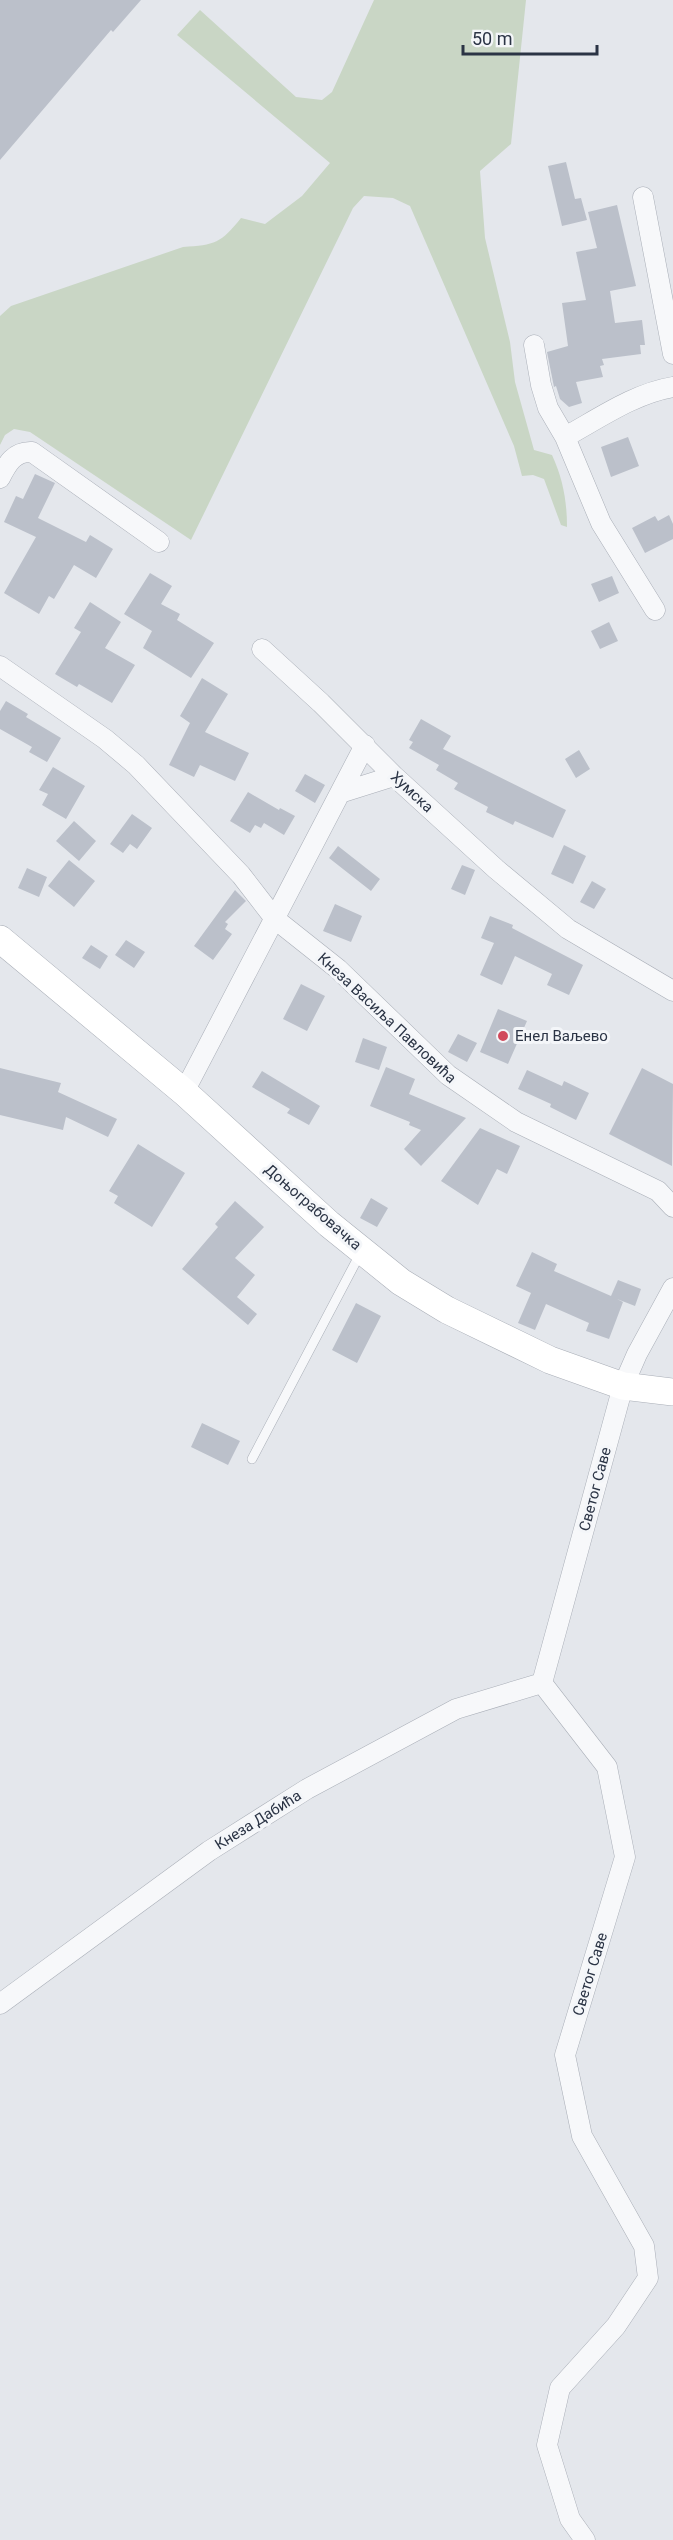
<svg xmlns="http://www.w3.org/2000/svg" width="673" height="2540" font-family="Roboto,sans-serif">
	<style>
		.green { fill: #c9d6c5 }
		.building { fill: #bbc0ca }
		.lines { fill: none; stroke-linecap: round; stroke-linejoin: round }
		.lane-casing { stroke: #a9aeb7; stroke-width: 10 }
		.street-casing { stroke: #a9aeb7; stroke-width: 21 }
		.secondary-casing { stroke: #a9aeb7; stroke-width: 28 }
		.lane { stroke: #f7f8fa; stroke-width: 9 }
		.street { stroke: #f7f8fa; stroke-width: 20 }
		.secondary { stroke: #fff; stroke-width: 27 }
		.poi-dot { fill: #d1495b; stroke: #f4f6f9; stroke-width: 2 }
		.labels { text-anchor: middle; stroke-width: 6; stroke-linejoin: round; paint-order: stroke }
		.street-label { font-size: 15px; fill: #2b3445; stroke: #f4f6f9 }
		.poi-label { font-size: 15px; fill: #2b3445; stroke: #f4f6f9; text-anchor: start }
	</style>
	<rect width="100%" height="100%" fill="#e4e7ec"/>
	<path class="green" d="M374,0H526L511,144L480,171L485,238L510,342L515,382L534,450L552,455C563,479 567,501 567,527L561,525L544,479L533,475L522,476L514,446L410,206L393,198L364,196L353,208L191,540L30,432L14,429L5,435L0,445V316L11,306L183,247C215,245 221,243 241,218L265,224L302,196L330,163L177,35L200,10L296,97L322,100L332,92Z"/>
	<path class="building" d="M0,0H141L113,32L111,30L0,160Z
		M566,162L575,199L581,198L587,220L562,226L548,166Z
		M617,205L636,286L610,291L615,323L642,320L645,345H640L641,354L602,359L604,365L600,366L603,377L576,382L582,403L569,407L560,399L556,386L554,387L547,352L568,346L562,303L586,300L576,252L597,248L588,212Z
		M628,437L639,466L611,477L601,447Z
		M35,474L55,483L38,518L86,542L90,535L113,549L96,578L74,565L54,599L49,596L39,614L4,593L36,537L4,522L16,496L23,499Z
		M669,515L673,524V539L645,553L632,528L655,516L658,521Z
		M150,573L172,586L161,604L180,614L177,620L214,643L191,678L143,648L152,631L124,614Z
		M612,576L619,593L599,602L591,584Z
		M90,602L121,622L105,648L135,665L112,703L79,684L77,687L55,674L81,632L74,628Z
		M609,622L618,641L600,649L591,631Z
		M202,678L228,694L205,732L249,753L235,781L200,765L194,777L169,765L190,723L180,716Z
		M6,701L28,714L26,717L61,738L47,762L29,752L32,747L0,729V711Z
		M421,719L451,736L443,749L566,810L553,838L515,821L513,825L486,812L488,807L454,789L458,783L436,770L439,765L409,748L413,742L409,740Z
		M579,750L590,769L576,778L565,759Z
		M53,767L85,786L66,819L42,805L48,794L39,790Z
		M305,774L325,785L315,803L295,791Z
		M248,792L279,810L280,808L295,816L284,835L264,823L261,828L255,825L250,833L230,821Z
		M132,814L152,828L137,849L130,844L123,853L110,844Z
		M74,821L96,841L79,861L56,841Z
		M564,845L586,856L573,884L551,874Z
		M338,846L380,879L371,891L329,858Z
		M69,860L95,881L74,907L48,886Z
		M462,865L475,870L465,895L451,889Z
		M27,868L47,877L39,897L18,888Z
		M592,881L606,889L594,909L580,902Z
		M235,890L246,901L225,922L228,924L225,929L232,934L213,960L194,946Z
		M335,904L362,916L351,942L323,931Z
		M490,916L513,925L512,928L583,965L569,995L547,985L552,974L515,956L502,985L480,975L494,943L481,938Z
		M126,940L145,952L134,968L115,955Z
		M91,945L108,956L100,969L82,958Z
		M301,984L325,996L307,1031L283,1019Z
		M498,1009L527,1021L508,1064L480,1052Z
		M458,1034L477,1043L467,1062L448,1052Z
		M363,1038L387,1047L379,1070L355,1062Z
		M386,1067L415,1079L409,1094L466,1118L421,1166L404,1149L421,1130L409,1125L410,1122L370,1106Z
		M0,1068L61,1083L58,1092L117,1119L108,1137L66,1117L63,1130L0,1115Z
		M642,1068L673,1084L672,1166L609,1134Z
		M527,1070L562,1086L564,1081L589,1093L576,1120L550,1107L551,1104L518,1089Z
		M262,1071L320,1106L309,1125L287,1113L290,1109L252,1087Z
		M480,1128L520,1146L507,1174L497,1169L478,1205L441,1181Z
		M138,1144L185,1173L152,1227L114,1203L118,1196L109,1191Z
		M371,1198L388,1208L377,1227L360,1218Z
		M235,1201L264,1227L235,1258L255,1275L237,1297L257,1314L248,1325L182,1269L218,1227L215,1224Z
		M532,1252L557,1264L554,1271L611,1296L618,1280L641,1289L635,1306L617,1299L623,1302L609,1339L586,1331L589,1323L546,1304L535,1330L518,1323L531,1293L516,1286Z
		M356,1303L381,1316L357,1363L332,1350Z
		M202,1423L240,1441L228,1465L191,1447Z"/>
	<g class="lines">
		<g class="lane-casing">
			<path id="lane" d="M252,1459L360,1254"/>
		</g>
		<g class="street-casing">
			<path id="street" d="M643,197L673,354
				M534,345L541,385L548,408L565,437L601,523L655,610
				M565,437C598,419 635,393 673,387
				M0,478C7,464 14,451 32,452L159,542
				M262,649L321,703L394,776L496,869L568,929L673,991
				M0,666L105,739L136,765L241,875L275,919L338,969L448,1075L516,1122L658,1191L673,1207
				M340,793L394,776
				M184,1092L365,745
				M0,2004L209,1851L307,1789L456,1709L542,1683
				M585,2540L570,2519L547,2445L560,2388L616,2326L648,2278L644,2246L582,2136L565,2055L625,1857L607,1767L542,1683L623,1386L637,1354L673,1288"/>
		</g>
		<g class="secondary-casing">
			<path id="secondary" d="M0,939L184,1092L329,1224L401,1282L447,1310L550,1360L623,1386L673,1392"/>
		</g>
		<use href="#lane" class="lane"/>
		<use href="#street" class="street"/>
		<use href="#secondary" class="secondary"/>
	</g>
	<circle class="poi-dot" cx="503" cy="1036" r="6"/>
	<g class="labels">
		<g class="street-label">
			<text transform="translate(412 792) rotate(43)" y="5">Хумска</text>
			<text transform="translate(387 1018) rotate(43)" y="5">Кнеза Васиља Павловића</text>
			<text transform="translate(313 1207) rotate(41)" y="5">Доњограбовачка</text>
			<text transform="translate(595 1489) rotate(-75)" y="5">Светог Саве</text>
			<text transform="translate(258 1820) rotate(-32)" y="5">Кнеза Дабића</text>
			<text transform="translate(590 1974) rotate(-73)" y="5">Светог Саве</text>
		</g>
		<g class="poi-label">
			<text x="515" y="1041">Енел Ваљево</text>
		</g>
	</g>
	<path d="M463 45v9h134v-9" fill="none" stroke="#2b3445" stroke-width="3"/>
	<text x="472" y="45" font-size="18" fill="#2b3445" stroke="#f4f6f9" stroke-width="4.5" paint-order="stroke">50 m</text>
</svg>
